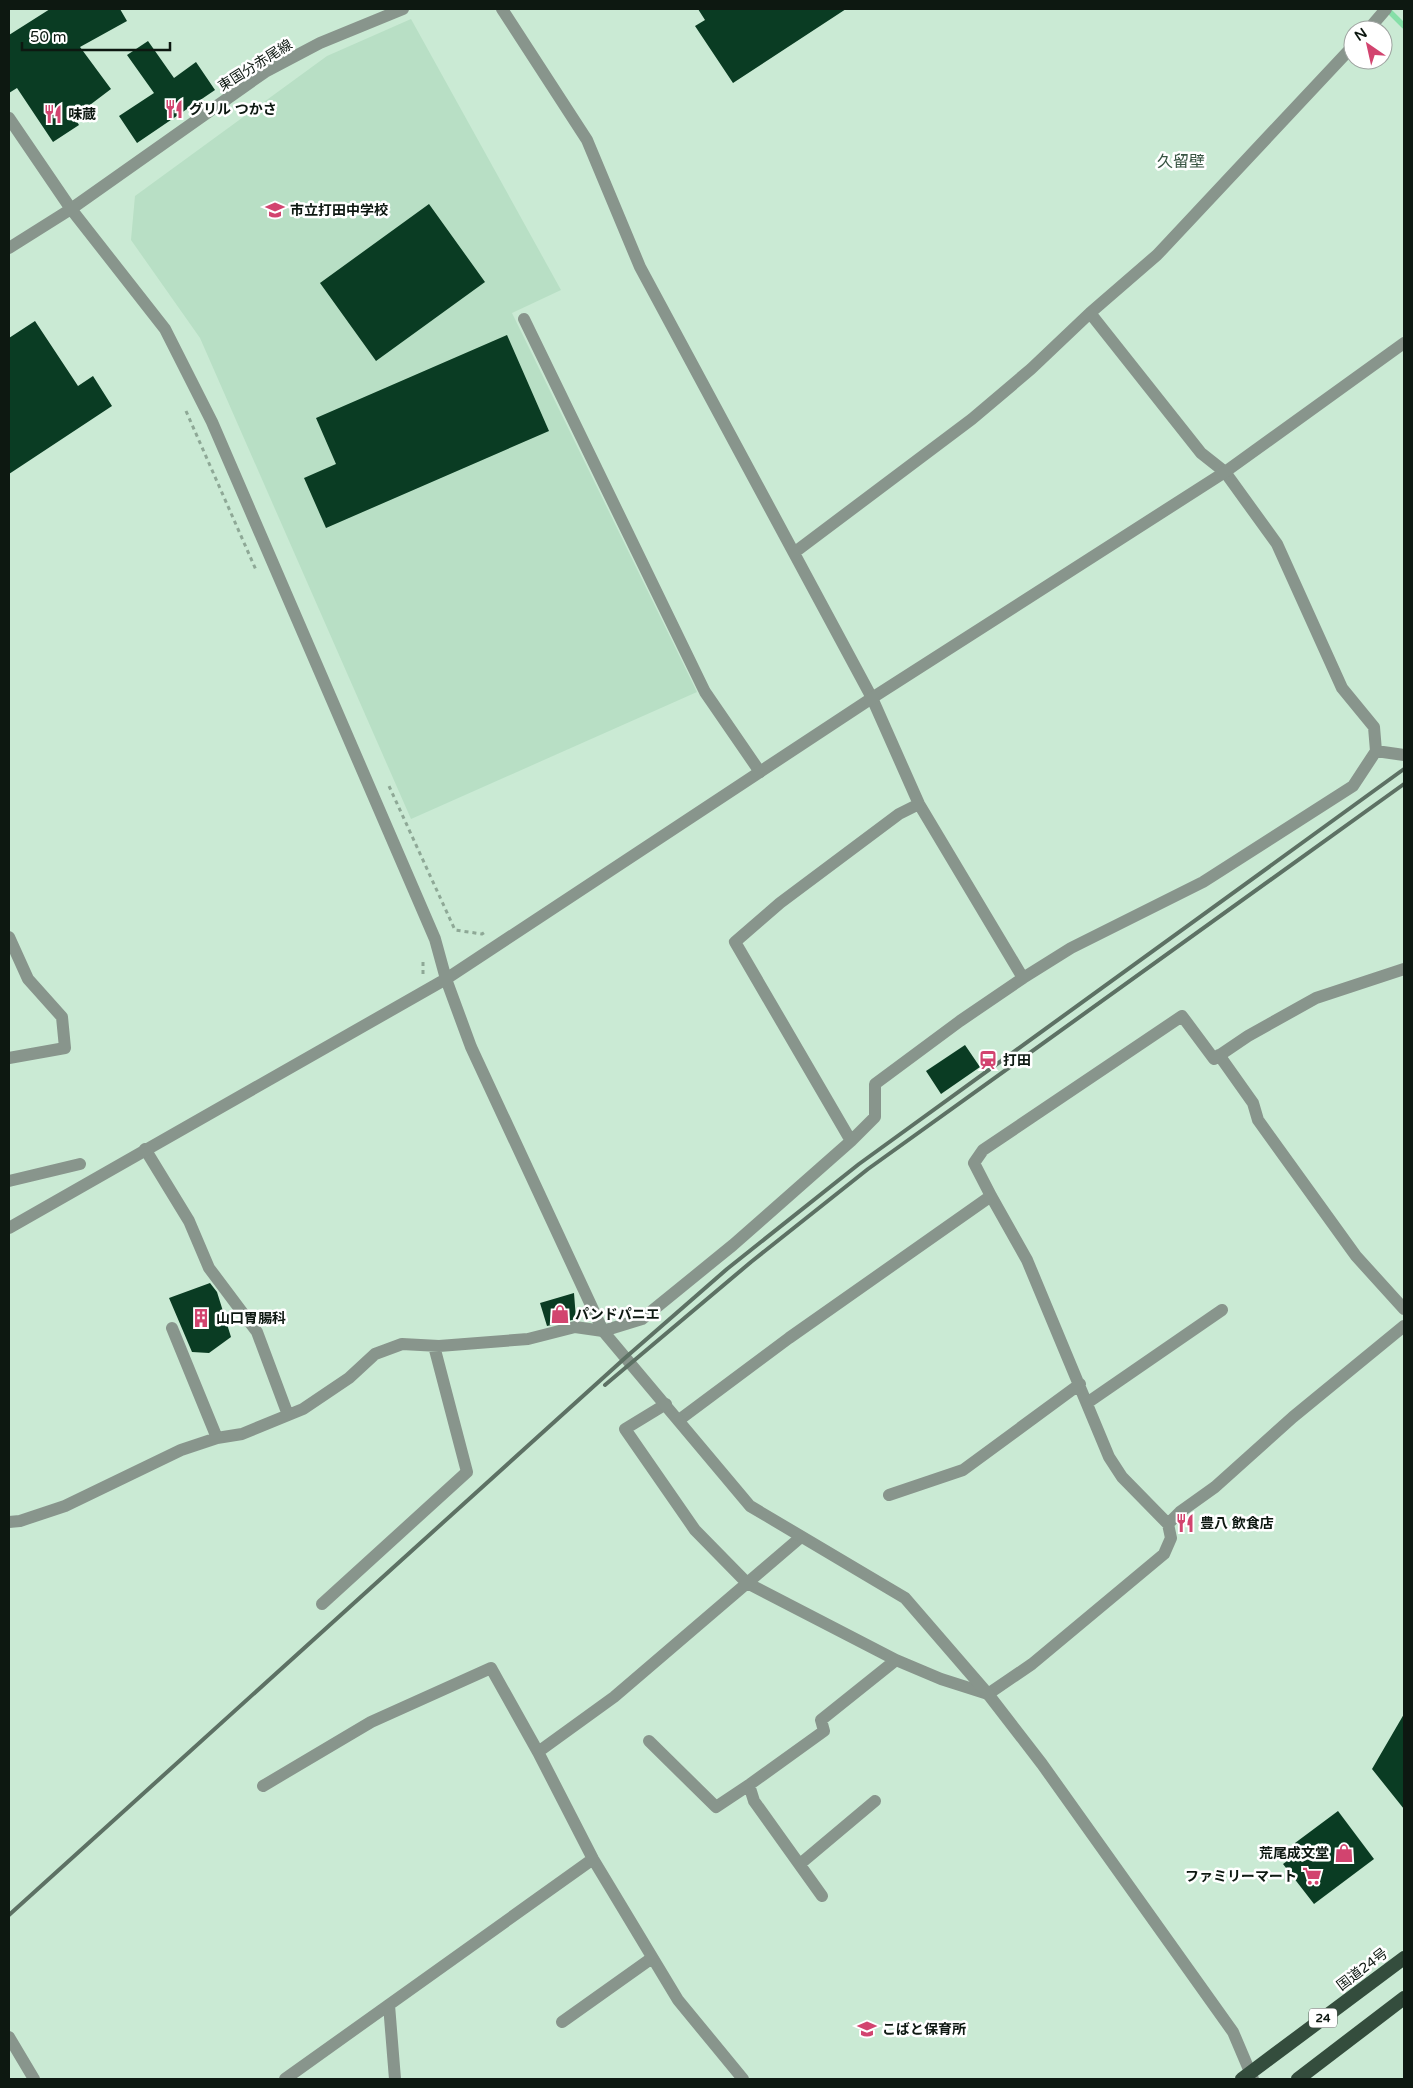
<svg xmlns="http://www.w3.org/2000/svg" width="1413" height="2088" font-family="'Varela Round','Noto Sans JP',sans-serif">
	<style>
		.built { fill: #b8dfc5 }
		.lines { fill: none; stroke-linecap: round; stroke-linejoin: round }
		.stream { stroke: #86dfa8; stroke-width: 5.5 }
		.building { fill: #0a3c23 }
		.path { stroke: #8ea896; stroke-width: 3; stroke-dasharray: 4 4; stroke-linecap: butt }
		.minor { stroke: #88958c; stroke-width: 12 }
		.tertiary { stroke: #88958c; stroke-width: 12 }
		.trunk { stroke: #344d3d; stroke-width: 14 }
		.rail { stroke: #5d7164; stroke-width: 4 }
		.labels { text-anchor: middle; stroke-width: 5; stroke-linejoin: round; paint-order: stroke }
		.shield { fill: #fff; stroke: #565d58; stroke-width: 1 }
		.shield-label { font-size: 12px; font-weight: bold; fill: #0d1811 }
		.street-label { font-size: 14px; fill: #0d1811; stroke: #fff }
		.poi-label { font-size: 14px; font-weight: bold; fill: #0d1811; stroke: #fff; text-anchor: start }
		.quarter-label { font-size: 16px; fill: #385442; stroke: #fff }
	</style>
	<rect width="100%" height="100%" fill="#caead4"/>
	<path class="built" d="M411,19L561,290L512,313L697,692L411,819L200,338L131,240L135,196L327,56Z"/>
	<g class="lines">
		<path class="stream" d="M1387,9L1404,26"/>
	</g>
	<path class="building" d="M50,9H120L127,21L80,47L111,89L74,117L79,125L53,142L17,88L9,93V35Z
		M698,9H846L733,83L695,26L705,20Z
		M148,41L174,78L196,62L215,90L137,143L119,116L154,93L127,55Z
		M429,204L485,282L376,361L320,283Z
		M35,321L78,386L93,376L112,406L9,474V338Z
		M507,335L549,431L326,528L304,478L336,464L316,418Z
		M965,1045L980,1067L941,1094L926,1071Z
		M210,1283L217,1292L231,1337L209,1353L192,1352L169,1298Z
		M574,1293L576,1319L547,1326L540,1303Z
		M1404,1714V1809L1372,1769Z
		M1338,1811L1374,1859L1314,1904L1283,1864L1301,1851L1295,1843Z"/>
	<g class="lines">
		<path class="path" d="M186,411L256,570
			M389,786L455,930L482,934L485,932
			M423,962V975"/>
		<path class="minor" d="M502,9L587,140L640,267L872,698L919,804L1023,978
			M1368,30L1386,9
			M524,319L705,692L760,772
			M795,552L972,419L1031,369L1090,313L1157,255L1353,46
			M1376,751L1404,755
			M9,937L28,979L62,1017L65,1048L9,1058
			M1219,1055L1253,1103L1258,1120L1356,1256L1404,1309
			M851,1141L735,942L780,903L899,814L919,804
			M145,1149L189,1221L209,1268L257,1332L288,1415
			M9,1181L80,1164
			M172,1328L217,1438
			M1087,1403L1222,1310
			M666,1404L625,1429L695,1530L747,1583L896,1660
			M679,1420L789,1338L991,1196
			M889,1495L963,1470L1080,1384
			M9,1522L20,1521L65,1506L181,1450L217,1438L242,1434L303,1409L349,1378L375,1354L402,1344L439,1346L528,1339L575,1327L603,1331L642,1319L733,1245L851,1141L875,1117V1084L960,1021L1023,978L1071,948L1203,882L1353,786L1376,751L1374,727L1342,688L1277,544L1225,472L1201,453L1090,313
			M1168,1524L1180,1512L1215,1487L1293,1417L1404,1326
			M322,1604L467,1472L434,1346
			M649,1741L716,1807L749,1785
			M263,1786L371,1722L491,1668L538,1752
			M800,1864L875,1801
			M822,1896L754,1801L749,1785L824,1731L821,1720L896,1660L941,1679L988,1694L1032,1664L1164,1554L1171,1538L1168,1524L1122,1477L1109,1457L1027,1260L991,1196L974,1163L983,1150L1182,1016L1214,1059L1248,1036L1316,998L1404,969
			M389,2005L395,2079
			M562,2022L652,1958
			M9,2037L34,2079
			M285,2079L593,1859
			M743,2079L678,2000L593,1859L538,1752L614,1697L801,1537"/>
		<path class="tertiary" d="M9,118L71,209L165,329L212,422L435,939L446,979L471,1047L603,1331L750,1506L905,1598L988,1694L1042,1764L1233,2032L1253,2079
			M9,248L71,209L265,72L320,43L403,9
			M9,1228L446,979L872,698L1225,472L1404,343"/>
		<path class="trunk" d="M1242,2079L1404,1958
			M1298,2079L1404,1998"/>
		<path class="rail" d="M605,1385L751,1262L868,1169L1404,784
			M9,1915L625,1358L727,1269L859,1164L1404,769"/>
	</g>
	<defs>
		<g id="restaurant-bare" transform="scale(1.5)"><path d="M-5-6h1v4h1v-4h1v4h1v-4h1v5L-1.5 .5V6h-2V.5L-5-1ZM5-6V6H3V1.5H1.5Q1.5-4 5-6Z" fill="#d2446f" stroke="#fff" stroke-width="2.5" paint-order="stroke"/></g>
		<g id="school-bare" transform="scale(1.5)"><path d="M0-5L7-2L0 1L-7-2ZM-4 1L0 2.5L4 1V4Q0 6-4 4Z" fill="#d2446f" stroke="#fff" stroke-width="2.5" paint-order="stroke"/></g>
		<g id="station-bare" transform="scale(1.5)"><path d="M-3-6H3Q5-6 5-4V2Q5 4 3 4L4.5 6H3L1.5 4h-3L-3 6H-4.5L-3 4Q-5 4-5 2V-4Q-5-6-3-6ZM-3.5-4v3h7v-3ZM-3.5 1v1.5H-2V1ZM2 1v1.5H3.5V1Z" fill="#d2446f" stroke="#fff" stroke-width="2.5" paint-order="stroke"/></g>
		<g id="shop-bare" transform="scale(1.5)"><path d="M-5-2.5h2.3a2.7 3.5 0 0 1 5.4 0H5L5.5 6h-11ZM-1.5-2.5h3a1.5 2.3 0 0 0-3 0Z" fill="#d2446f" stroke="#fff" stroke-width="2.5" paint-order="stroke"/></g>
		<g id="building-bare" transform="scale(1.5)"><path d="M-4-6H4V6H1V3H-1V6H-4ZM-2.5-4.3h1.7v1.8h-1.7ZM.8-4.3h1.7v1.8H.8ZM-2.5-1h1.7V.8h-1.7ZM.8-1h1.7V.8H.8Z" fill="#d2446f" stroke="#fff" stroke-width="2.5" paint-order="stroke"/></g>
		<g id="supermarket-bare" transform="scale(1.5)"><path d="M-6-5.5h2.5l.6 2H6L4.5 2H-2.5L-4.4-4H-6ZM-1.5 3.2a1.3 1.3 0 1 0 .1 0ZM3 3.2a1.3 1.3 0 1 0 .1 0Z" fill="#d2446f" stroke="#fff" stroke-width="2.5" paint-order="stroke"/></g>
	</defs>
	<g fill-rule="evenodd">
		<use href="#restaurant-bare" x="174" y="109"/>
		<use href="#restaurant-bare" x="53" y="114"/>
		<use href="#school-bare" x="275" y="210"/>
		<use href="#station-bare" x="988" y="1060"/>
		<use href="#shop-bare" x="560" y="1314"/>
		<use href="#building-bare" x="201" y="1318"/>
		<use href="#restaurant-bare" x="1185" y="1523"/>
		<use href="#shop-bare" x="1344" y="1853"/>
		<use href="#supermarket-bare" x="1312" y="1876"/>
		<use href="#school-bare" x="867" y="2029"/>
	</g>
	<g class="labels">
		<rect class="shield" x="1309" y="2008.5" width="28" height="19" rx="4"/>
		<g class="shield-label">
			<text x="1323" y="2022">24</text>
		</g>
		<g class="street-label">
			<text transform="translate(255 65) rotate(-32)" y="5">東国分赤尾線</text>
			<text transform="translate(1362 1969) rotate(-37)" y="5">国道24号</text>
		</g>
		<g class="poi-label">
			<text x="189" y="114">グリル つかさ</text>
			<text x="68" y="119">味蔵</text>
			<text x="290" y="215">市立打田中学校</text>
			<text x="1003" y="1065">打田</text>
			<text x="575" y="1319">パンドパニエ</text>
			<text x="216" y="1323">山口胃腸科</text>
			<text x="1200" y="1528">豊八 飲食店</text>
			<text x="1329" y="1858" text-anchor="end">荒尾成文堂</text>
			<text x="1297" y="1881" text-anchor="end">ファミリーマート</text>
			<text x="882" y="2034">こばと保育所</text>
		</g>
		<g class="quarter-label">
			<text x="1181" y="167">久留壁</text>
		</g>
	</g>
	<rect width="1413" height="2088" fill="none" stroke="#0d1811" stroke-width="20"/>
	<g transform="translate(1368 45) rotate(326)"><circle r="24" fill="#ffffff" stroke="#9ea3a0"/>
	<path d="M0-4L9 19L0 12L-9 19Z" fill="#d2446f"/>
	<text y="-8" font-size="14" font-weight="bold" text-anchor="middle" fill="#0d1811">N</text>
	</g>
	<path d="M22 42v8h148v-8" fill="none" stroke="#0d1811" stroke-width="2.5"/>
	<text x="30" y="42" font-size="15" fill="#0d1811" stroke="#ffffff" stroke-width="4" paint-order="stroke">50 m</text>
</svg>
